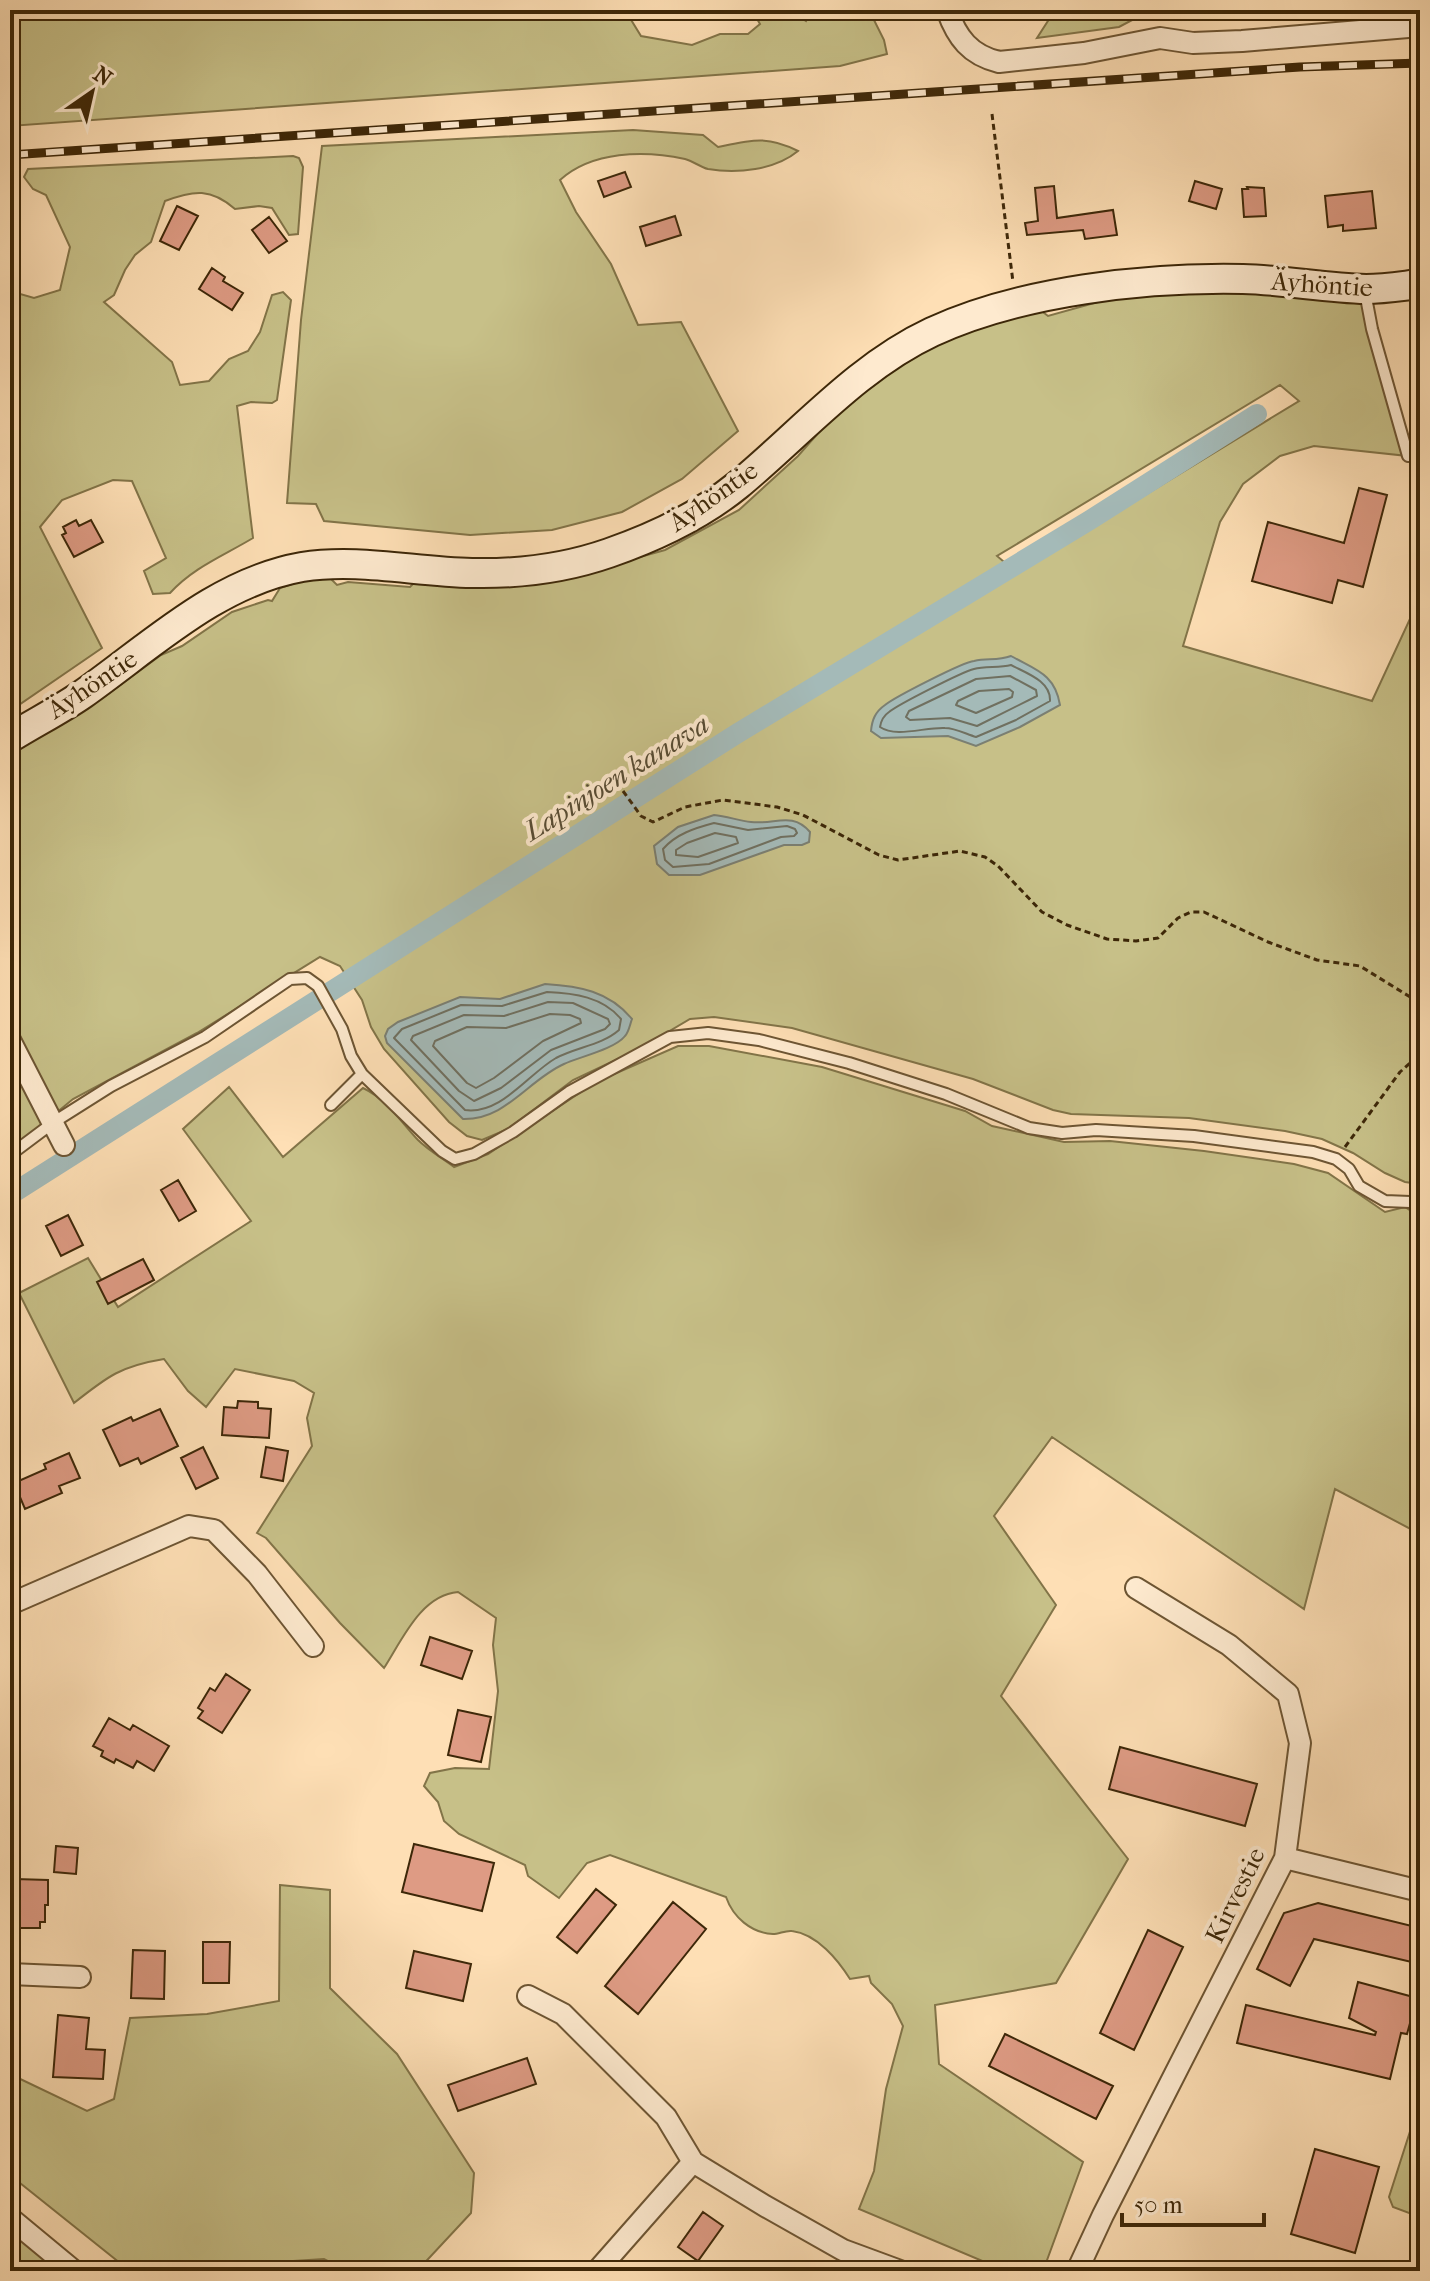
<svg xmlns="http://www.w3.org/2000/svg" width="1430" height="2281" font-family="'IM FELL French Canon',serif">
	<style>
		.green { fill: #c7c088; stroke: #827448; stroke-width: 2; fill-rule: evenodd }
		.water { fill: #a4bab8; stroke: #7b7f72; stroke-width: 2 }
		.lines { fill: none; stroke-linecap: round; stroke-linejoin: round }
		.shore { stroke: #707060; stroke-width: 2 }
		.canal { stroke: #a4bab8; stroke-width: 20 }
		.building { fill: #de9b84; stroke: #3d2708; stroke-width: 2 }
		.service-casing { stroke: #6d5533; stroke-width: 14 }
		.minor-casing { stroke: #6d5533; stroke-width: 24 }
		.secondary-casing { stroke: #3d2708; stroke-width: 32 }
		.path { stroke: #3d2708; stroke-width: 3; stroke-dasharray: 6 4; stroke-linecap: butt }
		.service { stroke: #feeacf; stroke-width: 10 }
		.minor { stroke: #feeacf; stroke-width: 20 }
		.secondary { stroke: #feeacf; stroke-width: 28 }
		.rail-casing { stroke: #3d2708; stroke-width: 9 }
		.rail { stroke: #feeacf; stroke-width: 6; stroke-dasharray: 18; stroke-linecap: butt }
		.labels { text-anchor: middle; stroke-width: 8; stroke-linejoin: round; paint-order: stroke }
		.street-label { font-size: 26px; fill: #3d2708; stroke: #feeacf }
		.water-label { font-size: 28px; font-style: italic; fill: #574c34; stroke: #feeacf }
	</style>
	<rect width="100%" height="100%" fill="#fedfb5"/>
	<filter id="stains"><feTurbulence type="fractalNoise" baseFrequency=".0025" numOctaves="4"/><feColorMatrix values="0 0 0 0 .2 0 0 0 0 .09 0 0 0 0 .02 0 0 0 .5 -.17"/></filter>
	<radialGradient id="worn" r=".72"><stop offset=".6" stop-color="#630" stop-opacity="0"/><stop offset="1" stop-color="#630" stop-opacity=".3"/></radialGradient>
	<path class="green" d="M10,10H625L641,36L692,45L720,34H748L760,24L752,10H789L806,21L812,10H869L884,40L887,54L840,66L10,126Z
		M1055,10H1196L1189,14L1157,13L1134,19L1119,27L1037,38Z
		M633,130L703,135L718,147C751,140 767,135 798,151C775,170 737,174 708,169C700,167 693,161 685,159C644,150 592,151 560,180L576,212L611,264L638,325L681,322L738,431L682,479L622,512L552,530L470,535L324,521L316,504L287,503L301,320L322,146Z
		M293,156L299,158L303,167L298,234L289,235L272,208L259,206L235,209C211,188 194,190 165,201L151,242L135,255L125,270L114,295L104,302L172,362L180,385L209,381L229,359L248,351L260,332L272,295L283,292L291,300L277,400L272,403L251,402L237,406L253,538C223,556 194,567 170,593L153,594L144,571L166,558L132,481L113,480L62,500L40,527L102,648L10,711V291L34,298L60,290L70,247L46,195L33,189L24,177L28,169Z
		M1364,289L1408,456L1314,446L1280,456L1243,484L1220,522L1183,646L1372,701L1416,606L1420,591V1184L1405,1182L1385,1173L1353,1153L1322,1139L1285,1131L1189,1118L1071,1114L1053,1110L973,1079L792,1028L714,1017L690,1019L639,1049L573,1080L508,1129L482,1140L467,1136L449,1122L384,1049L371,1027L362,1000L340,966L320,957L197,1033L73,1099L10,1151V753L104,697L161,655L182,646L232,612L268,600L272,601L280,588L307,579H331L337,585L348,582L410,587L418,579L629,560L665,550L739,510L798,456L820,431L863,390L935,343L1035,306L1048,316L1105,300L1159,290ZM1280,385L1299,401L1017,573L997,556Z
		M678,1046H709L822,1067L965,1111L992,1126L1064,1142L1110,1141L1204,1151L1294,1164L1328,1173L1385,1212L1405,1207L1420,1217V1534L1335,1489L1304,1609L1052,1437L994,1516L1056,1605L1001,1696L1128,1859L1056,1983L935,2005L939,2064L1083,2162L1043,2271H1006L859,2209L874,2171L886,2089L903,2026L892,2004L871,1983L869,1976L850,1979C838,1960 817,1934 792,1931C786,1930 779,1934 773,1934C751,1933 733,1917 726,1897L610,1855L587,1863L559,1898L528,1876L525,1865L459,1834L444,1821L438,1802L424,1786L430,1773L455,1768L489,1769L498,1691L493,1645L496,1618L458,1592C421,1595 402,1640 384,1668L340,1623L266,1538L257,1533L312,1446L307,1418L314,1393L294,1381L235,1369L206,1407L188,1391L164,1359C121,1366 108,1376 74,1403L19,1293L88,1258L118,1307L251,1221L183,1129L229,1087L283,1157L363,1088C388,1100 400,1121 418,1140C428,1150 442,1158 454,1167L488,1154L596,1082Z
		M280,1885L330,1890V1988L397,2054L474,2173L471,2213L417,2271H347L324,2259L278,2262L274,2271H130L10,2175V2079L14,2076L87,2111L114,2099L130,2018L207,2014L279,2001Z
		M1420,2086V2204L1417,2216L1393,2207L1389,2197L1414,2119Z
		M10,2213L74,2271H10Z"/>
	<path class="water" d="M1011,656C1036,670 1055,674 1060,705L1020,727L976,746L948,736L881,738L871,731C872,720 875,712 885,705C895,697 963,662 974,661C988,658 997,661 1011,656Z
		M714,815C727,816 739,821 751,822C775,825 792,811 810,832L809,842L802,845H784L700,875H669L657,864L654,846L678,827Z
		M545,984C579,986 609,991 632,1019C630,1024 629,1032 625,1036C615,1049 579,1057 564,1064C528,1080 506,1120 463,1119L387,1043L385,1036L388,1029L398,1022L460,997L500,999Z"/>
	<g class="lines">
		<path class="shore" d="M1011,665C1026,673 1051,681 1050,701L1016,720L976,737C966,734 955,728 945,728C925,727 896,738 880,727C881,721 883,716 889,712C899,704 962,672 974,669C985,666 999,668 1011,665Z
			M1010,676L1036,690L1037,696L977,726L950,718L910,720L906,717L909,711L976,679Z
			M1009,689L1013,692L1012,697L976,713L956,705L958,701L979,691Z
			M714,823L748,830L787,826L795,829L797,833L794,836L781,837L709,864L673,867L665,860L663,849C676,834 695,828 714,823Z
			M715,833L736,837L738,843L698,857L676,855V850L687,843Z
			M547,992C574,993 603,997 621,1019L619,1030C602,1045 577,1047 556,1058C528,1074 501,1115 465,1110L394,1038L402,1029L461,1005L502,1006Z
			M548,1002L573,1003L608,1019L610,1024L605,1029L551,1050L501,1088L474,1101L459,1091L411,1040L413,1036L464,1015L504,1016Z
			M550,1014L570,1015L580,1019L581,1023L543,1041L494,1078L476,1088L467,1083L433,1046L435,1041L467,1027L506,1028Z"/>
		<path class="canal" d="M10,1195L738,733L1090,520L1257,414"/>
	</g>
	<path class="building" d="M625,172L631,187L604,197L598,181Z
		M1195,181L1222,189L1216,209L1189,201Z
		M1054,186L1057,218L1113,210L1117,235L1085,239L1083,230L1027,235L1025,223L1038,221L1035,188Z
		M1247,187L1264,188L1266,216L1244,217L1242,189H1248Z
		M1372,191L1376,228L1343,231V225L1328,227L1325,196Z
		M177,206L198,216L179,250L160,241Z
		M675,216L681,235L646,246L640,227Z
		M269,217L287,241L269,253L252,230Z
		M212,268L225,277L223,281L243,293L232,310L199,289Z
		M1359,488L1387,495L1363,587L1338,580L1332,603L1252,581L1268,522L1344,543Z
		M76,520L79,526L91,520L103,542L74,557L62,535L66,533L63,527Z
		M178,1180L196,1211L179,1221L161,1190Z
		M68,1215L83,1245L61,1256L46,1226Z
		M143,1259L154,1280L108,1304L97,1282Z
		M238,1401L258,1402V1408L271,1409L269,1438L222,1435L224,1407L237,1408Z
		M160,1409L178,1446L141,1464L138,1458L120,1466L103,1430L131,1417L133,1421Z
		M203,1447L218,1478L196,1489L181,1458Z
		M266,1447L288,1451L283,1481L261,1477Z
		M69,1453L80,1478L59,1486L62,1493L25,1509L14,1483L46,1469L44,1464Z
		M430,1637L472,1651L462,1679L421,1665Z
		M226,1674L250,1690L222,1733L198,1718L203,1711L198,1708L210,1688L215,1691Z
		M458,1710L491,1717L481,1762L448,1755Z
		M109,1718L130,1730L133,1725L169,1746L154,1771L137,1761L133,1768L116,1759L114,1763L101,1756L103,1751L93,1746Z
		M1120,1747L1257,1784L1245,1826L1109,1789Z
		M414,1844L494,1863L482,1911L402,1892Z
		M56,1846L78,1848L76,1874L54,1872Z
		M15,1879L48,1880V1905H45V1922H40V1928H10V1900L12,1893H15Z
		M596,1889L616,1905L577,1953L557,1937Z
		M673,1902L706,1929L638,2014L605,1986Z
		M1318,1903L1420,1928V1964L1314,1939L1290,1986L1257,1969L1284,1913Z
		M1148,1930L1183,1947L1134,2050L1100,2033Z
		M203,1942H230L229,1983H203Z
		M133,1950L165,1951L164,1999L131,1998Z
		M414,1951L471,1964L463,2001L406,1988Z
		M1358,1982L1417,1998L1407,2034L1401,2033L1390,2079L1237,2043L1246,2005L1375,2035L1376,2032L1349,2018Z
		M58,2015L89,2018L86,2049L105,2050L103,2079L53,2077Z
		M1005,2034L1113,2086L1096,2119L989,2066Z
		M527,2058L536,2084L458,2111L448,2085Z
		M1315,2149L1379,2167L1355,2253L1291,2234Z
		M703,2212L723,2226L698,2261L678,2247Z"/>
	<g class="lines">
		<g class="service-casing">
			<path id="service" d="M1365,292L1372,329L1408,456
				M331,1105L362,1074
				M10,1155L54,1122L111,1086L205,1037L290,979L307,978L318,986L342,1029L351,1056L362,1074L442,1151L455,1159L474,1154L513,1132L569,1092L670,1037L708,1033L759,1040L849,1063L946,1094L1029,1128L1062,1133L1096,1130L1194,1136L1313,1152L1336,1159L1349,1169L1359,1186L1385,1201L1410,1202L1420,1207"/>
		</g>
		<g class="minor-casing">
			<path id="minor" d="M947,10C957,38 970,55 999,62L1084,53L1160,38L1193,43L1242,41L1420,26
				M10,1040L64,1145
				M10,1604L189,1526L214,1530L257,1574L313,1646
				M1285,1858L1420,1891
				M10,1974L80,1977
				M528,1996L563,2014L666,2117L693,2162
				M10,2218L74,2271
				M597,2271L693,2162L765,2206L843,2250L900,2271
				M1077,2271L1103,2215L1285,1858L1300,1743L1288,1694L1229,1645L1136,1588"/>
		</g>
		<g class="secondary-casing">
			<path id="secondary" d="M10,738C34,723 60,710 83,694C151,646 217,582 302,567C358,558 415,572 472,573C517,574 566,568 609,553C655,537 700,516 738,485C801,433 857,367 932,332C1021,291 1145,277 1243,279C1284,280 1325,288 1366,289C1384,289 1402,286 1420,284"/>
		</g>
		<path class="path" d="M992,114L1013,282
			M623,791L641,816L653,822L685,807L723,800L777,807L803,815L879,855L898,860L960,851L985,857L998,866L1042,912L1067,925L1107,939L1136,941L1158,938L1178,918L1191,912H1204L1268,942L1317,960L1360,966L1415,1000L1420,1010
			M1345,1147L1400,1072L1420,1054
			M1419,2271L1420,2269"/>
		<use href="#service" class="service"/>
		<use href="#minor" class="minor"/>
		<use href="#secondary" class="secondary"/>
		<g class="rail-casing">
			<path id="rail" d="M10,155L1300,67L1420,63"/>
		</g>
		<use href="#rail" class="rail"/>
	</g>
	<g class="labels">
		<g class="street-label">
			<text transform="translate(1322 284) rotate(4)" y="9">Äyhöntie</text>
			<text transform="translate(713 496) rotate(-35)" y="9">Äyhöntie</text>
			<text transform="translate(92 684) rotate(-34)" y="9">Äyhöntie</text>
			<text transform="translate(1235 1895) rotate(-64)" y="9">Kirvestie</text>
		</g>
		<g class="water-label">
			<text transform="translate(616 777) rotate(-32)" y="10">Lapinjoen kanava</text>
		</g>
	</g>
	<rect width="1430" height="2281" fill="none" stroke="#fedfb5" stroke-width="40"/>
	<rect x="12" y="12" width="1406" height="2257" fill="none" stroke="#3d2708" stroke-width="4"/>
	<rect x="20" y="20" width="1390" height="2241" fill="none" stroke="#3d2708" stroke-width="2"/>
	<g transform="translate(92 92) rotate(34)" stroke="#feeacf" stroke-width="6" paint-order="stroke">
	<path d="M0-6L14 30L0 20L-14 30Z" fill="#3d2708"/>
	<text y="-12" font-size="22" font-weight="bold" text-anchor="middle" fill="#3d2708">N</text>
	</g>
	<path d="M1122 2213v12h142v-12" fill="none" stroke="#3d2708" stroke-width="4"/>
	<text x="1134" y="2213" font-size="24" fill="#3d2708" stroke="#feeacf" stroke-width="6" paint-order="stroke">50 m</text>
	<rect width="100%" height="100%" filter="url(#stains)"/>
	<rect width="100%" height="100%" fill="url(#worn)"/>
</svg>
